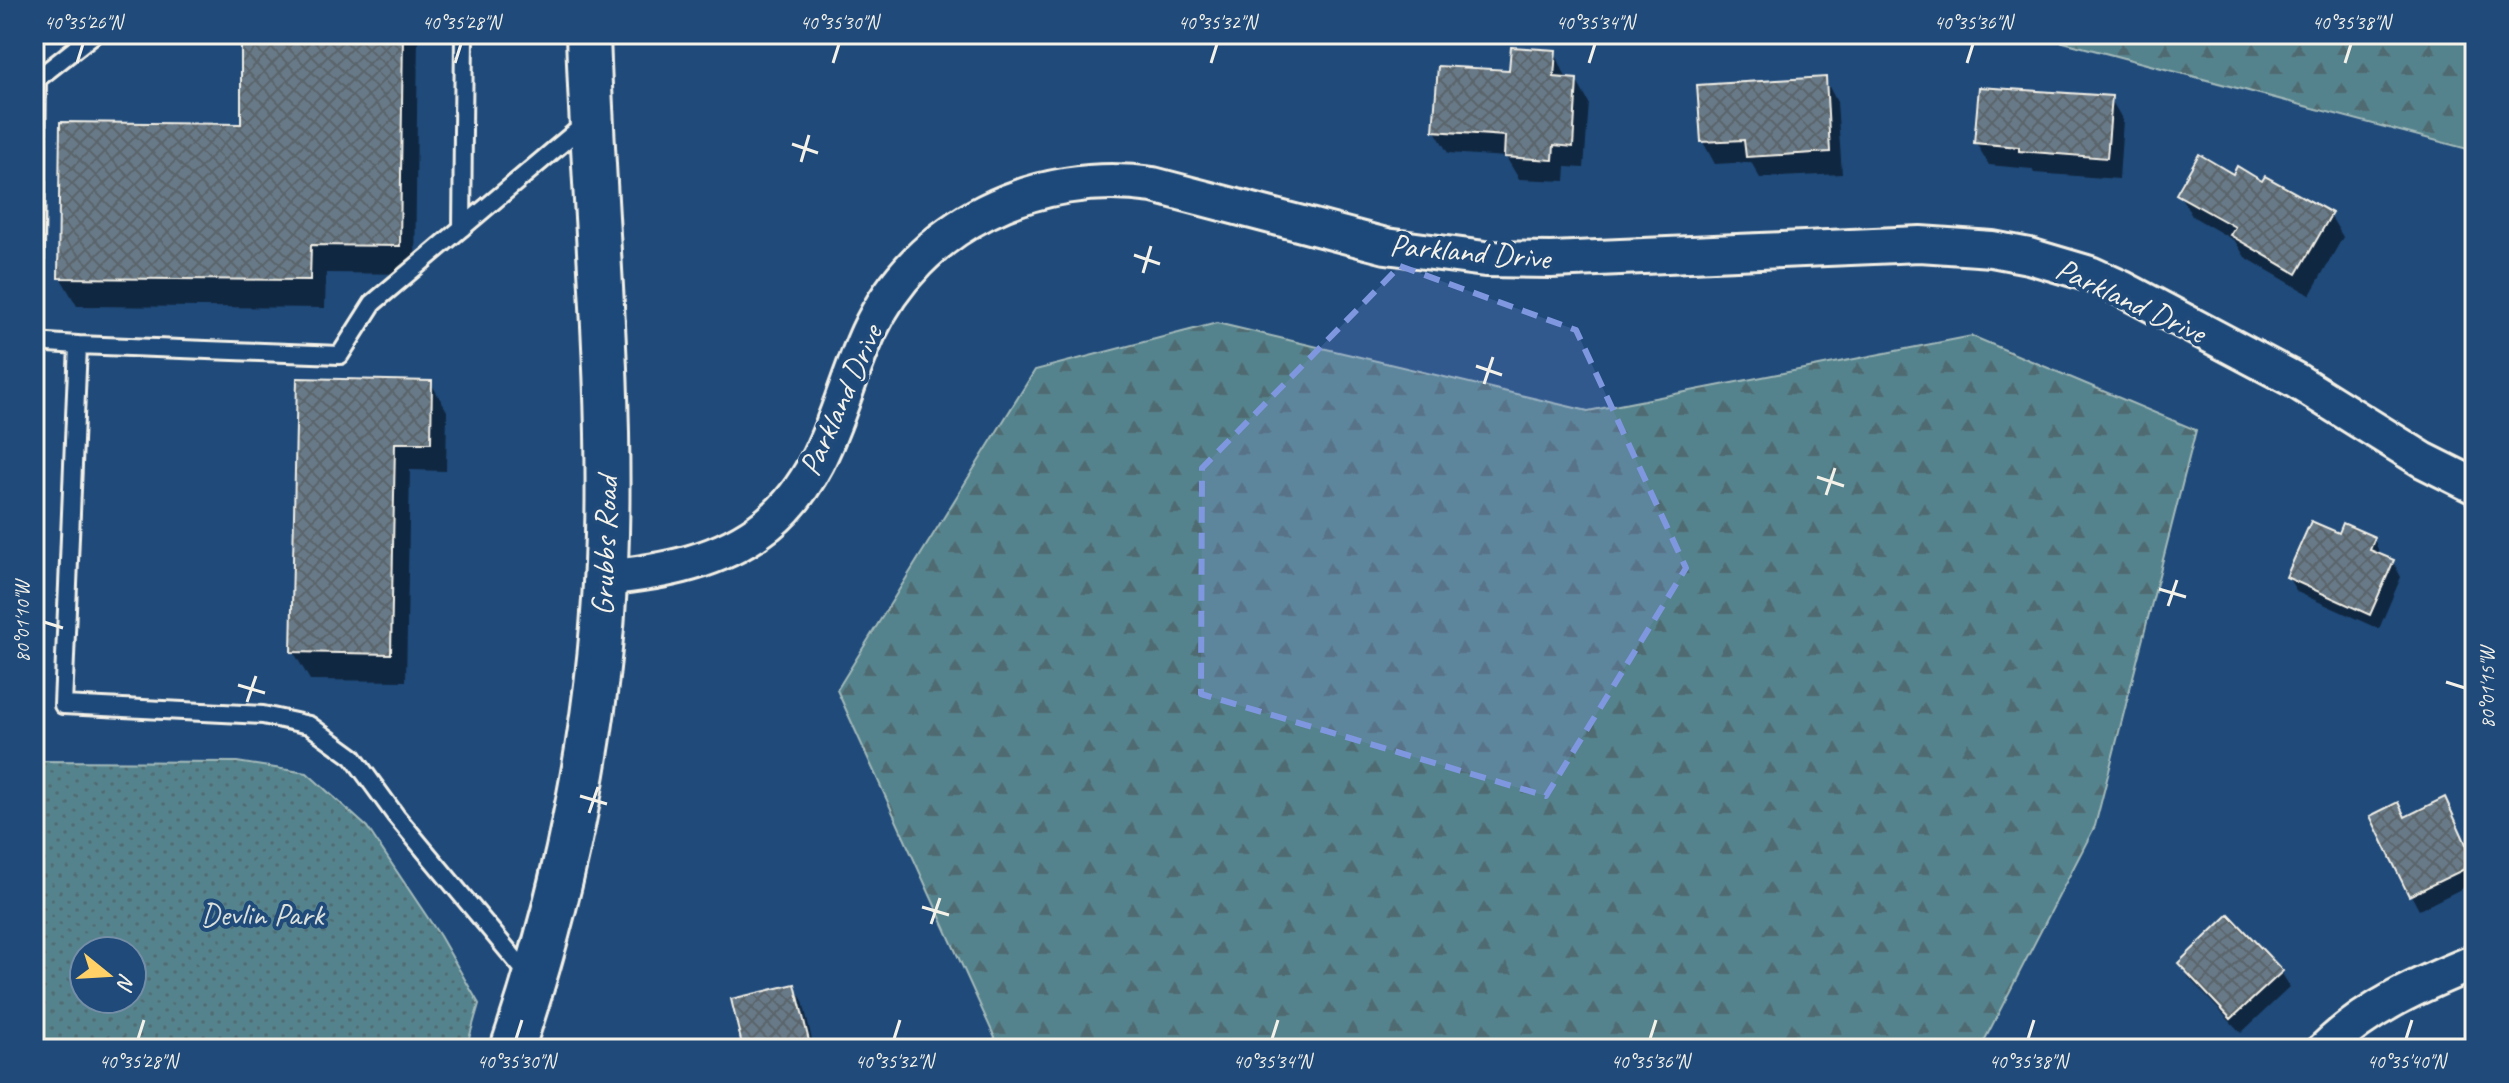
<svg xmlns="http://www.w3.org/2000/svg" width="2509" height="1083" font-family="Caveat,sans-serif">
	<style>
		.forest { fill: url(#forest-firs); stroke: #a4baba; stroke-width: 2 }
		.park { fill: url(#park-dots); stroke: #a4baba; stroke-width: 2; fill-rule: evenodd }
		.shadow { fill: #0007 }
		.building { fill: url(#building-cross-hatch); stroke: #f4f1e8; stroke-width: 2 }
		.lines { fill: none; stroke-linecap: round; stroke-linejoin: round }
		.service-casing { stroke: #f4f1e8; stroke-width: 22 }
		.minor-casing { stroke: #f4f1e8; stroke-width: 40 }
		.tertiary-casing { stroke: #f4f1e8; stroke-width: 48 }
		.service { stroke: #1f4a7a; stroke-width: 16 }
		.minor { stroke: #1f4a7a; stroke-width: 34 }
		.tertiary { stroke: #1f4a7a; stroke-width: 42 }
		.marked { fill: #7e97df; fill-opacity: 0.2; stroke: #7e97df; stroke-width: 6; stroke-dasharray: 16 10; stroke-linejoin: round }
		.ticks { fill: none; stroke: #f4f1e8; stroke-width: 3 }
		.labels { text-anchor: middle; stroke-width: 8; stroke-linejoin: round; paint-order: stroke }
		.street-label { font-size: 32px; fill: #f4f1e8; stroke: #1f4a7a }
		.park-label { font-size: 32px; fill: #dce0da; stroke: #1f4a7a }
		.neatline { fill: none; stroke: #f4f1e8; stroke-width: 3 }
		.ticks-label { font-size: 20px; text-anchor: middle; fill: #f4f1e8 }
	</style>
	<defs>
		<pattern id="forest-firs" width="22" height="20" patternUnits="userSpaceOnUse" patternTransform="scale(2)"><rect width="22" height="20" fill="#54838d"/><path d="M5 1l3.5 6h-7zM16 11l3.5 6h-7z" fill="#506b71"/></pattern>
		<pattern id="park-dots" width="8" height="8" patternUnits="userSpaceOnUse" patternTransform="scale(2)"><rect width="8" height="8" fill="#54838d"/><path d="M2 2h.1M6 6h.1" fill="none" stroke="#506b71" stroke-width="1.8" stroke-linecap="round"/></pattern>
		<pattern id="building-cross-hatch" width="8" height="8" patternUnits="userSpaceOnUse" patternTransform="scale(2)"><rect width="8" height="8" fill="#687a88"/><path d="M0 0l8 8M0 8l8-8" fill="none" stroke="#5a646a"/></pattern>
	</defs>
	<rect width="100%" height="100%" fill="#1f4a7a"/>
	<filter id="ink" filterUnits="userSpaceOnUse"><feTurbulence type="fractalNoise" baseFrequency=".0125" numOctaves="2"/><feDisplacementMap in="SourceGraphic" scale="16" xChannelSelector="R" yChannelSelector="G"/><feConvolveMatrix kernelMatrix="1 2 1 2 8 2 1 2 1" color-interpolation-filters="sRGB"/></filter>
	<g filter="url(#ink)">
		<path class="forest" d="M2033,34H2475V151Z
			M1217,323L1588,411L1972,336L2196,430L2095,826L1980,1049H1000L837,690L1035,370Z"/>
		<path class="park" d="M34,761L237,762L307,773L367,827L440,936L479,1004L466,1049H34ZM84,951H132V999H84Z"/>
		<path class="shadow" d="M243,34H418L415,274L326,273L325,308L77,306L60,277L242,126Z
			M1555,52L1567,80H1576L1589,103L1584,168L1566,167L1565,181L1519,179L1506,157L1448,153L1435,131L1511,73Z
			M1825,79L1837,102L1842,174L1760,178L1751,162L1715,164L1703,142Z
			M2110,98L2123,120L2119,179L2034,173L2032,169L1989,165L1976,143Z
			M2234,176L2330,215L2343,237L2310,295L2245,257L2235,241L2192,216L2179,194Z
			M299,380L431,383L447,411L446,471L410,470L406,681L310,680L293,651Z
			M2340,536L2374,539L2381,557L2393,562L2401,577L2379,629L2297,592L2288,577Z
			M2453,815L2475,859V882L2419,910L2411,895L2405,819Z
			M2181,963L2281,972L2290,987L2241,1033L2189,978Z
			M794,986L803,1001L814,1049H745Z"/>
		<path class="building" d="M241,34H403L400,246L311,245L310,280L58,278L60,122L241,124Z
			M1511,47L1556,50L1554,77L1577,79L1573,147L1554,145L1553,160L1504,157L1505,136L1433,131L1438,66L1509,70Z
			M1826,77L1830,152L1746,157L1744,140L1701,142L1697,85Z
			M1979,87L2112,96L2107,158L2019,151V147L1974,143Z
			M2199,154L2233,174L2237,166L2262,181L2265,176L2332,213L2297,274L2230,235L2235,227L2176,194Z
			M297,378L432,381L431,443H395L391,654L291,652Z
			M2311,521L2339,533L2343,523L2375,537L2370,550L2394,560L2370,615L2286,577Z
			M2445,797L2475,864L2409,896L2370,816L2398,802L2405,817Z
			M2229,914L2283,971L2231,1019L2178,963Z
			M795,984L811,1049H743L731,999Z"/>
		<g class="lines">
			<g class="service-casing">
				<path id="service" d="M462,228L464,34
					M78,345L34,342L37,79L94,34
					M529,976L396,816L353,757L309,725L263,715L63,705L78,345L340,355L373,303L586,123"/>
			</g>
			<g class="minor-casing">
				<path id="minor" d="M604,578C663,572 721,562 768,524C828,475 838,399 868,333C918,224 1037,168 1153,185L1386,246L1485,259L1551,260L1920,244L1992,249L2029,256L2090,274L2123,289L2295,380L2423,460L2475,486
					M2325,1049C2368,1007 2421,984 2475,962"/>
			</g>
			<g class="tertiary-casing">
				<path id="tertiary" d="M512,1049C568,885 603,708 607,534C611,367 593,201 588,34"/>
			</g>
			<use href="#service" class="service"/>
			<use href="#minor" class="minor"/>
			<use href="#tertiary" class="tertiary"/>
		</g>
	</g>
	<path class="marked" d="M1400,266L1576,330L1686,568L1546,796L1201,694L1202,468Z"/>
	<path class="ticks" d="M77,63L83,44M455,63L461,44M833,63L839,44M1211,63L1217,44M1589,63L1595,44M1967,63L1973,44M2345,63L2351,44M792,144L818,153M801,162L809,135M1134,255L1160,264M1143,273L1151,246M1476,366L1502,375M1484,384L1493,357M1817,477L1844,486M1826,495L1835,468M2159,589L2186,597M2168,606L2177,580M44,622L63,628M2446,682L2465,688M238,685L265,693M247,702L256,676M580,796L607,804M589,813L598,787M922,907L949,915M931,924L940,898M138,1039L144,1020M516,1039L522,1020M894,1039L900,1020M1272,1039L1278,1020M1650,1039L1656,1020M2028,1039L2034,1020M2406,1039L2412,1020"/>
	<g class="labels">
		<g class="street-label">
			<text transform="translate(1470 251) rotate(5)" y="11">Parkland Drive</text>
			<text transform="translate(2131 300) rotate(25)" y="11">Parkland Drive</text>
			<text transform="translate(840 400) rotate(-66)" y="11">Parkland Drive</text>
			<text transform="translate(604 546) rotate(-88)" y="11">Grubbs Road</text>
		</g>
		<g class="park-label">
			<text x="262" y="925">Devlin Park</text>
		</g>
	</g>
	<rect width="2509" height="1083" fill="none" stroke="#1f4a7a" stroke-width="88"/>
	<g transform="translate(108 975) rotate(108)"><circle r="38" fill="#1f4a7a" stroke="#748da6" stroke-width="2"/>
	<path d="M0-6L14 30L0 20L-14 30Z" fill="#ffd166"/>
	<text y="-12" font-size="22" font-weight="bold" text-anchor="middle" fill="#f4f1e8">N</text>
	</g>
	<rect x="44" y="44" width="2421" height="995" class="neatline"/>
	<g class="ticks-label">
		<text x="83" y="29">40°35'26"N</text>
		<text x="461" y="29">40°35'28"N</text>
		<text x="839" y="29">40°35'30"N</text>
		<text x="1217" y="29">40°35'32"N</text>
		<text x="1595" y="29">40°35'34"N</text>
		<text x="1973" y="29">40°35'36"N</text>
		<text x="2351" y="29">40°35'38"N</text>
		<text transform="translate(22 622) rotate(-90)" y="7">80°01'10"W</text>
		<text transform="translate(2487 688) rotate(-90)" y="7">80°01'15"W</text>
		<text x="138" y="1068">40°35'28"N</text>
		<text x="516" y="1068">40°35'30"N</text>
		<text x="894" y="1068">40°35'32"N</text>
		<text x="1272" y="1068">40°35'34"N</text>
		<text x="1650" y="1068">40°35'36"N</text>
		<text x="2028" y="1068">40°35'38"N</text>
		<text x="2406" y="1068">40°35'40"N</text>
	</g>
</svg>
